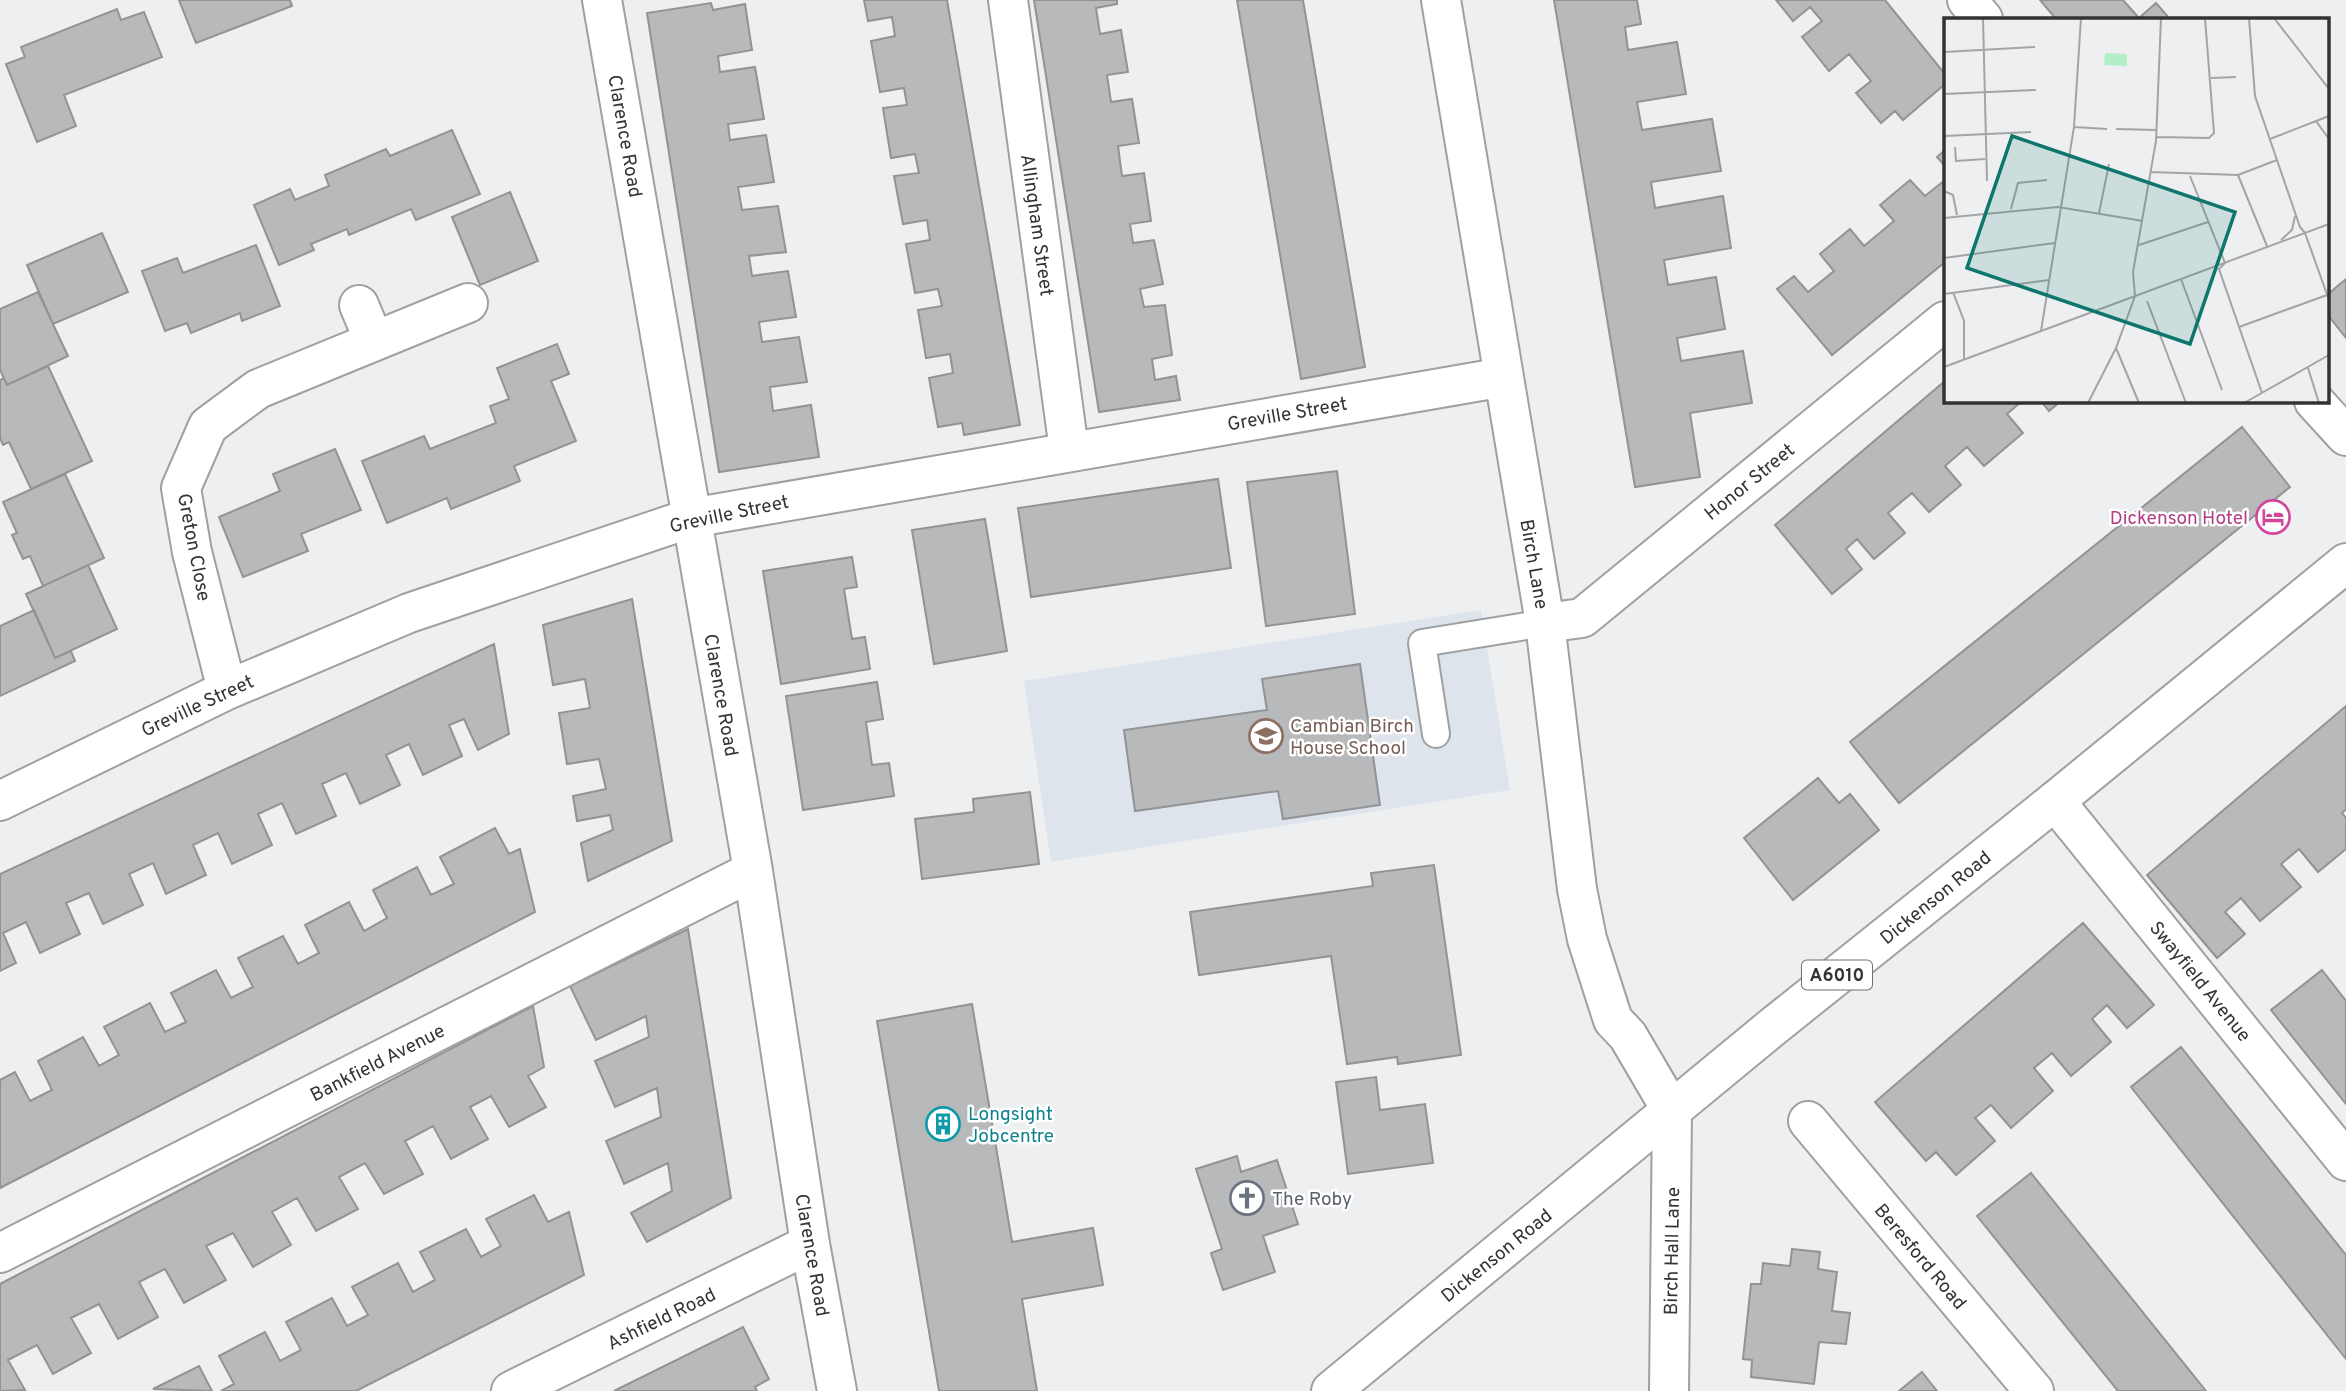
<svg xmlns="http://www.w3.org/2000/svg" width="2346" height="1391" font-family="Overpass,sans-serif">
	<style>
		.built { fill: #dee4eb }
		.building { fill: #b8b9ba; stroke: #919394; stroke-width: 2 }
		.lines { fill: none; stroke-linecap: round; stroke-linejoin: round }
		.service-casing { stroke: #9ea0a1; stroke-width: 30 }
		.minor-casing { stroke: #9ea0a1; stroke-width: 42 }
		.trunk-casing { stroke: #9ea0a1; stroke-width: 42 }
		.service { stroke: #fff; stroke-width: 26 }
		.minor { stroke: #fff; stroke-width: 38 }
		.trunk { stroke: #fff; stroke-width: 38 }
		.labels { text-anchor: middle; stroke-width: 5; stroke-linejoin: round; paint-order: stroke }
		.shield { fill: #fff; stroke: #707071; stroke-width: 2 }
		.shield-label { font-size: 18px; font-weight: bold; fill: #333334 }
		.street-label { font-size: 19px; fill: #333334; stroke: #fff }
		.hotel-label { font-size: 19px; fill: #b23c85; stroke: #fff; text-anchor: end }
		.education-label { font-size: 19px; fill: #785e54; stroke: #fff; text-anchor: start }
		.culture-label { font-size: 19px; fill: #0d838f; stroke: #fff; text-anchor: start }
		.worship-label { font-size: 19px; fill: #5b616d; stroke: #fff; text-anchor: start }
		.inset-road { fill: none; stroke: #a3a4a5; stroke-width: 2 }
		.view { fill: #0f766e; fill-opacity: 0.15; stroke: #0f766e; stroke-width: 3.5 }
		.inset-edge { fill: none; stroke: #333334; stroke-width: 3.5 }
	</style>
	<rect width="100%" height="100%" fill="#eeeff1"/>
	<path class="built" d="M1481,610L1510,790L1051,862L1024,681Z"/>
	<path class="building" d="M179,0H290L292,6L196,43Z
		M864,0H947L1020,425L964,435L962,423L938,427L929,378L953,373L950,354L926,358L918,310L942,306L938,289L915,293L906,244L930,240L927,220L903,224L894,176L919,173L915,154L891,158L883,108L907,105L904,88L880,92L871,41L895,36L892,17L868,21Z
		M1034,0H1117V4L1096,8L1100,34L1121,30L1128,72L1107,75L1111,102L1132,99L1139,143L1118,146L1122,176L1144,173L1151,221L1130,224L1133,243L1154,240L1163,284L1140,289L1144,307L1165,305L1172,355L1152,359L1155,380L1176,376L1180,400L1099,412Z
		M1237,0H1303L1365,367L1301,379Z
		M1554,0H1637L1641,24L1625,27L1628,50L1677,42L1686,94L1637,102L1642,130L1712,119L1721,171L1651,182L1655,208L1723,196L1731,248L1664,260L1668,285L1716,277L1725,329L1677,338L1681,361L1743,351L1752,403L1690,413L1700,477L1635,487Z
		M1776,0H1885L1945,74V84L1903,120L1895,111L1881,123L1856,93L1871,81L1849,54L1829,71L1802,37L1822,21L1810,7L1793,21Z
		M2040,0H2123L2139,18L2156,3L2170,19H2056Z
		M711,3L713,10L745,4L752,50L718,56L720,72L755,67L764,119L728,124L730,140L766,135L774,182L738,187L742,210L778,206L786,252L749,256L752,276L788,271L796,317L759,322L762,342L799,337L807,382L770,387L773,411L811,405L819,457L719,472L647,13Z
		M117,9L121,20L144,12L162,57L64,95L76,126L37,142L6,64L25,57L21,47Z
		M452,130L480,194L416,220L411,209L349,235L347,229L311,244L314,250L279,265L254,205L290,189L295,200L329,186L325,175L386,149L390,156Z
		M1945,150V166L1937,157Z
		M1910,180L1925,196L1945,180V262L1832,355L1777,289L1794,276L1808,292L1834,271L1820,254L1850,229L1864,246L1894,221L1880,205Z
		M510,192L538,261L480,285L452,217Z
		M102,233L128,292L53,324L27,265Z
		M256,245L280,306L242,321L240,313L191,333L187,323L165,331L142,271L177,258L183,273Z
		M2346,279V338L2327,314V295Z
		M38,292L68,356L7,385L0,370V309Z
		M557,344L569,374L551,381L576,441L514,466L520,481L451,509L447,498L387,523L362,461L424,436L430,449L496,423L490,406L509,399L497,368Z
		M48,366L92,461L31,489L9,442L3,445L0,438V380L4,378L7,385Z
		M1945,381V401H2022L2007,414L2023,433L1984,466L1967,447L1945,466L1961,485L1929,512L1912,493L1888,513L1905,533L1874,559L1857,539L1846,549L1862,569L1832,594L1775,525Z
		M2041,401H2061L2049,411Z
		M2242,427L2290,487L1899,803L1850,742Z
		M335,449L361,510L301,534L308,551L243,577L219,517L280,491L273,474Z
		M1337,471L1355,614L1266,626L1247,482Z
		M65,474L104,558L43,586L30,556L23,559L12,535L17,533L3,502Z
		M1218,479L1231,568L1031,597L1018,508Z
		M985,519L1007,651L934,664L912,530Z
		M852,557L857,587L844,589L852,639L865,637L870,669L781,684L763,571Z
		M88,565L117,629L55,658L26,594Z
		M632,599L672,841L588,881L581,843L613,830L610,815L577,821L573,796L606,789L599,759L567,764L559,713L590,708L585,679L553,685L543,625Z
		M34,610L55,658L71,651L75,661L0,696V626Z
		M494,644L509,734L478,750L464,719L449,725L462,756L423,775L409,744L386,755L400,785L360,804L346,773L322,784L336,816L296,834L282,803L258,814L272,845L232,864L218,833L193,845L206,875L166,894L153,863L129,874L143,905L103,924L89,893L66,903L80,934L40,953L26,922L3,933L16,963L0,971V874Z
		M1360,664L1380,805L1283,819L1278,791L1135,811L1124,730L1267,710L1262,679Z
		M877,682L883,719L866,722L872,765L889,763L894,796L803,810L786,696Z
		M2346,706V809L2342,813L2346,818V849L2318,872L2299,849L2281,864L2301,887L2260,921L2241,898L2225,912L2245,934L2217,958L2147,875Z
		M1818,778L1839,803L1850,794L1879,830L1793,900L1744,838Z
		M1030,792L1039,864L922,879L915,819L974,812L973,799Z
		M495,828L509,854L520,849L535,912L0,1188V1080L15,1072L30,1101L52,1090L38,1061L83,1037L99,1066L119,1055L104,1027L150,1003L165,1032L186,1022L171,993L216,970L231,998L253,987L238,958L283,936L298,964L319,953L305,925L349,902L364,931L387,918L373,890L417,867L431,895L454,884L440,857Z
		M1434,865L1461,1055L1398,1064L1397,1057L1347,1064L1331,956L1199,975L1190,912L1373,886L1371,873Z
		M2083,923L2154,1005L2127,1028L2107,1005L2092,1019L2111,1042L2071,1076L2052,1053L2034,1068L2053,1091L2011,1128L1991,1105L1975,1118L1995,1141L1956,1175L1936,1152L1926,1161L1875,1102Z
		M688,929L731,1198L647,1242L631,1213L672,1191L668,1163L624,1184L606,1141L661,1117L657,1088L615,1107L595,1061L649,1037L646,1016L596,1040L570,986Z
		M2322,970L2346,1001V1104L2271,1010Z
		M972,1004L1012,1242L1093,1228L1103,1285L1022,1299L1037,1391H939L877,1021Z
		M533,1006L544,1067L528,1076L546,1107L509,1127L491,1096L470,1107L488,1139L451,1159L433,1126L405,1141L423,1174L384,1194L365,1163L339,1177L358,1209L316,1231L297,1198L272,1212L291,1245L253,1267L233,1233L206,1246L226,1280L184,1303L165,1269L139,1282L158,1317L118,1339L99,1304L71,1318L91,1353L53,1374L37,1345L8,1360L25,1390L0,1391V1284Z
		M2181,1047L2346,1255V1359L2131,1087Z
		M1376,1077L1380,1110L1425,1104L1433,1163L1348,1174L1336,1082Z
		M1237,1156L1241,1172L1277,1160L1298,1224L1263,1236L1275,1272L1223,1290L1211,1253L1222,1249L1196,1169Z
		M2031,1173L2206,1391H2118L1977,1216Z
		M534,1195L548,1222L569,1212L584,1275L356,1391H221L234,1384L219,1356L265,1332L280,1361L301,1350L286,1322L332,1298L347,1326L368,1315L352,1287L398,1263L413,1292L435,1280L420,1252L466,1229L481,1257L501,1246L486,1219Z
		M1792,1249L1820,1252L1818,1269L1837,1272L1832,1311L1850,1313L1846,1344L1819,1342L1814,1384L1751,1377L1752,1360L1743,1359L1751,1284H1761L1763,1263L1790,1266Z
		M743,1327L769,1379L755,1387L757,1391H614Z
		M199,1366L212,1391L153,1389Z
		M1922,1372L1937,1391H1899Z"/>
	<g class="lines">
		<g class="service-casing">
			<path id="service" d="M1436,734L1422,643L1545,623"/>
		</g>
		<g class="minor-casing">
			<path id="minor" d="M602,0L753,871L810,1244L837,1391
				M1008,0L1069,450
				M1441,0L1545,623L1577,889L1587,939L1613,1020L1628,1036L1672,1111L1669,1391
				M1967,0L1983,19
				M359,305L374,341
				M2314,401L2346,436
				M1545,623L1582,618L1945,321
				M227,690L192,552L181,488L208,426L258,389L468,303
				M0,801L227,690L409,613L691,518L1504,377
				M2055,801L2346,1161
				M1808,1121L2034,1391
				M0,1253L753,871
				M511,1391L810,1244"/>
		</g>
		<g class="trunk-casing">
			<path id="trunk" d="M1331,1391L1770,1029L2055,801L2346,563"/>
		</g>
		<use href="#service" class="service"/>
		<use href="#minor" class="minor"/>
		<use href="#trunk" class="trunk"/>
	</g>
	<defs>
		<g id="hotel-ring" transform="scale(1.75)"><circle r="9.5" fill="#fff" stroke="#d1479c" stroke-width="1.5"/><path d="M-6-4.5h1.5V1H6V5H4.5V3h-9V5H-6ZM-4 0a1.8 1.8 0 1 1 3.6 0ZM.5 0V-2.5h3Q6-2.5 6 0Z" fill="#d1479c"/></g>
		<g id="school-ring" transform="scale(1.75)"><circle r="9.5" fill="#fff" stroke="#8d6e63" stroke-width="1.5"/><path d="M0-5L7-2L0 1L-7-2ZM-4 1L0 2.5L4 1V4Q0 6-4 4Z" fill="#8d6e63"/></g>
		<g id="building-ring" transform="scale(1.75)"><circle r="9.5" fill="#fff" stroke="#0f9aa8" stroke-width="1.5"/><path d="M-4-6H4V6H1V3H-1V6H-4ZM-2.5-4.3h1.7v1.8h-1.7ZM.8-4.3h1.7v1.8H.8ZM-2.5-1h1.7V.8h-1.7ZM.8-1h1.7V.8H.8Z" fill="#0f9aa8"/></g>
		<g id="church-ring" transform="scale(1.75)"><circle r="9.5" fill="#fff" stroke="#6b7280" stroke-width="1.5"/><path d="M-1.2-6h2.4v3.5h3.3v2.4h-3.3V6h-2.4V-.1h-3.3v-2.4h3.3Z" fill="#6b7280"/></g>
	</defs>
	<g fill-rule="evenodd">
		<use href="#hotel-ring" x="2273" y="517"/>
		<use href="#school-ring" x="1266" y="736"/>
		<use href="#building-ring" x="943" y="1124"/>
		<use href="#church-ring" x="1247" y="1198"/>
	</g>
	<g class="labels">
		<rect class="shield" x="1802" y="960.5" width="70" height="29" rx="5"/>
		<g class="shield-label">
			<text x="1837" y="981">A6010</text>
		</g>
		<g class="street-label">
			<text transform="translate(626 136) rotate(80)" y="7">Clarence Road</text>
			<text transform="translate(1038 225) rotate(82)" y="7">Allingham Street</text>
			<text transform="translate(1287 413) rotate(-10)" y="7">Greville Street</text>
			<text transform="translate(1749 481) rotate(-39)" y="7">Honor Street</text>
			<text transform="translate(729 513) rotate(-12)" y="7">Greville Street</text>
			<text transform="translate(195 547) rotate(79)" y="7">Greton Close</text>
			<text transform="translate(1535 564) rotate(80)" y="7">Birch Lane</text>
			<text transform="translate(722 695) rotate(80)" y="7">Clarence Road</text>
			<text transform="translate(197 705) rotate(-25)" y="7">Greville Street</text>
			<text transform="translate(1935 897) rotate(-39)" y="7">Dickenson Road</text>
			<text transform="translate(2201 981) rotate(51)" y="7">Swayfield Avenue</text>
			<text transform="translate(377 1062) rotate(-27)" y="7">Bankfield Avenue</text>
			<text transform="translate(1671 1251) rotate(-89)" y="7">Birch Hall Lane</text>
			<text transform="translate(813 1255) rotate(80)" y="7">Clarence Road</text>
			<text transform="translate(1496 1255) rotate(-39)" y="7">Dickenson Road</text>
			<text transform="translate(1921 1256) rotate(50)" y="7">Beresford Road</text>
			<text transform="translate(661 1318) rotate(-26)" y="7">Ashfield Road</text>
		</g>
		<g class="hotel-label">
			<text x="2248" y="524">Dickenson Hotel</text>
		</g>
		<g class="education-label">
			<text x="1290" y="732">Cambian Birch<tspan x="1290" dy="22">House School</tspan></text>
		</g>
		<g class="culture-label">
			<text x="968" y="1120">Longsight<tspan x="968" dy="22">Jobcentre</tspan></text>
		</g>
		<g class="worship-label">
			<text x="1272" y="1205">The Roby</text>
		</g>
	</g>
	<g transform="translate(1944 18)">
		<rect width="385" height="385" fill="#eeeff1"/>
		<path d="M161,35L183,36V48L160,47Z" fill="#b4eec8"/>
		<path class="inset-road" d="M39,0L43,163M305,0L311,78L356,209L361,215M330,0L385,71M0,34L91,29M267,60L292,59M0,76L92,72M372,103L385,121M130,109L163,111M172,111L213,112M0,118L87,114M213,119L265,120L270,115L261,0M326,121L385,98M11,129L12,143L41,141M207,154L294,157L333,142M294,157L323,228M246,158L281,245L275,251L318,375M0,173L9,177L13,197M67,191L74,165L103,162M155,195L165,146M0,200L114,189L199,203M361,215L385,282M337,222L348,212L351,198M195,227L264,204M0,240L111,225M237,261L278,372M9,274L20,303V342M0,276L105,262M203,283L242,385M295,309L383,277M97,313L130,109L137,0M172,330L195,385M0,349L385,206M364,350L375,385M144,385L172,330L191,278L189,254L212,123L217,0M300,385L385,337"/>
		<path class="view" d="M68,118L291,194L246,326L23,250Z"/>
		<rect width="385" height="385" class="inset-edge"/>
	</g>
</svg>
